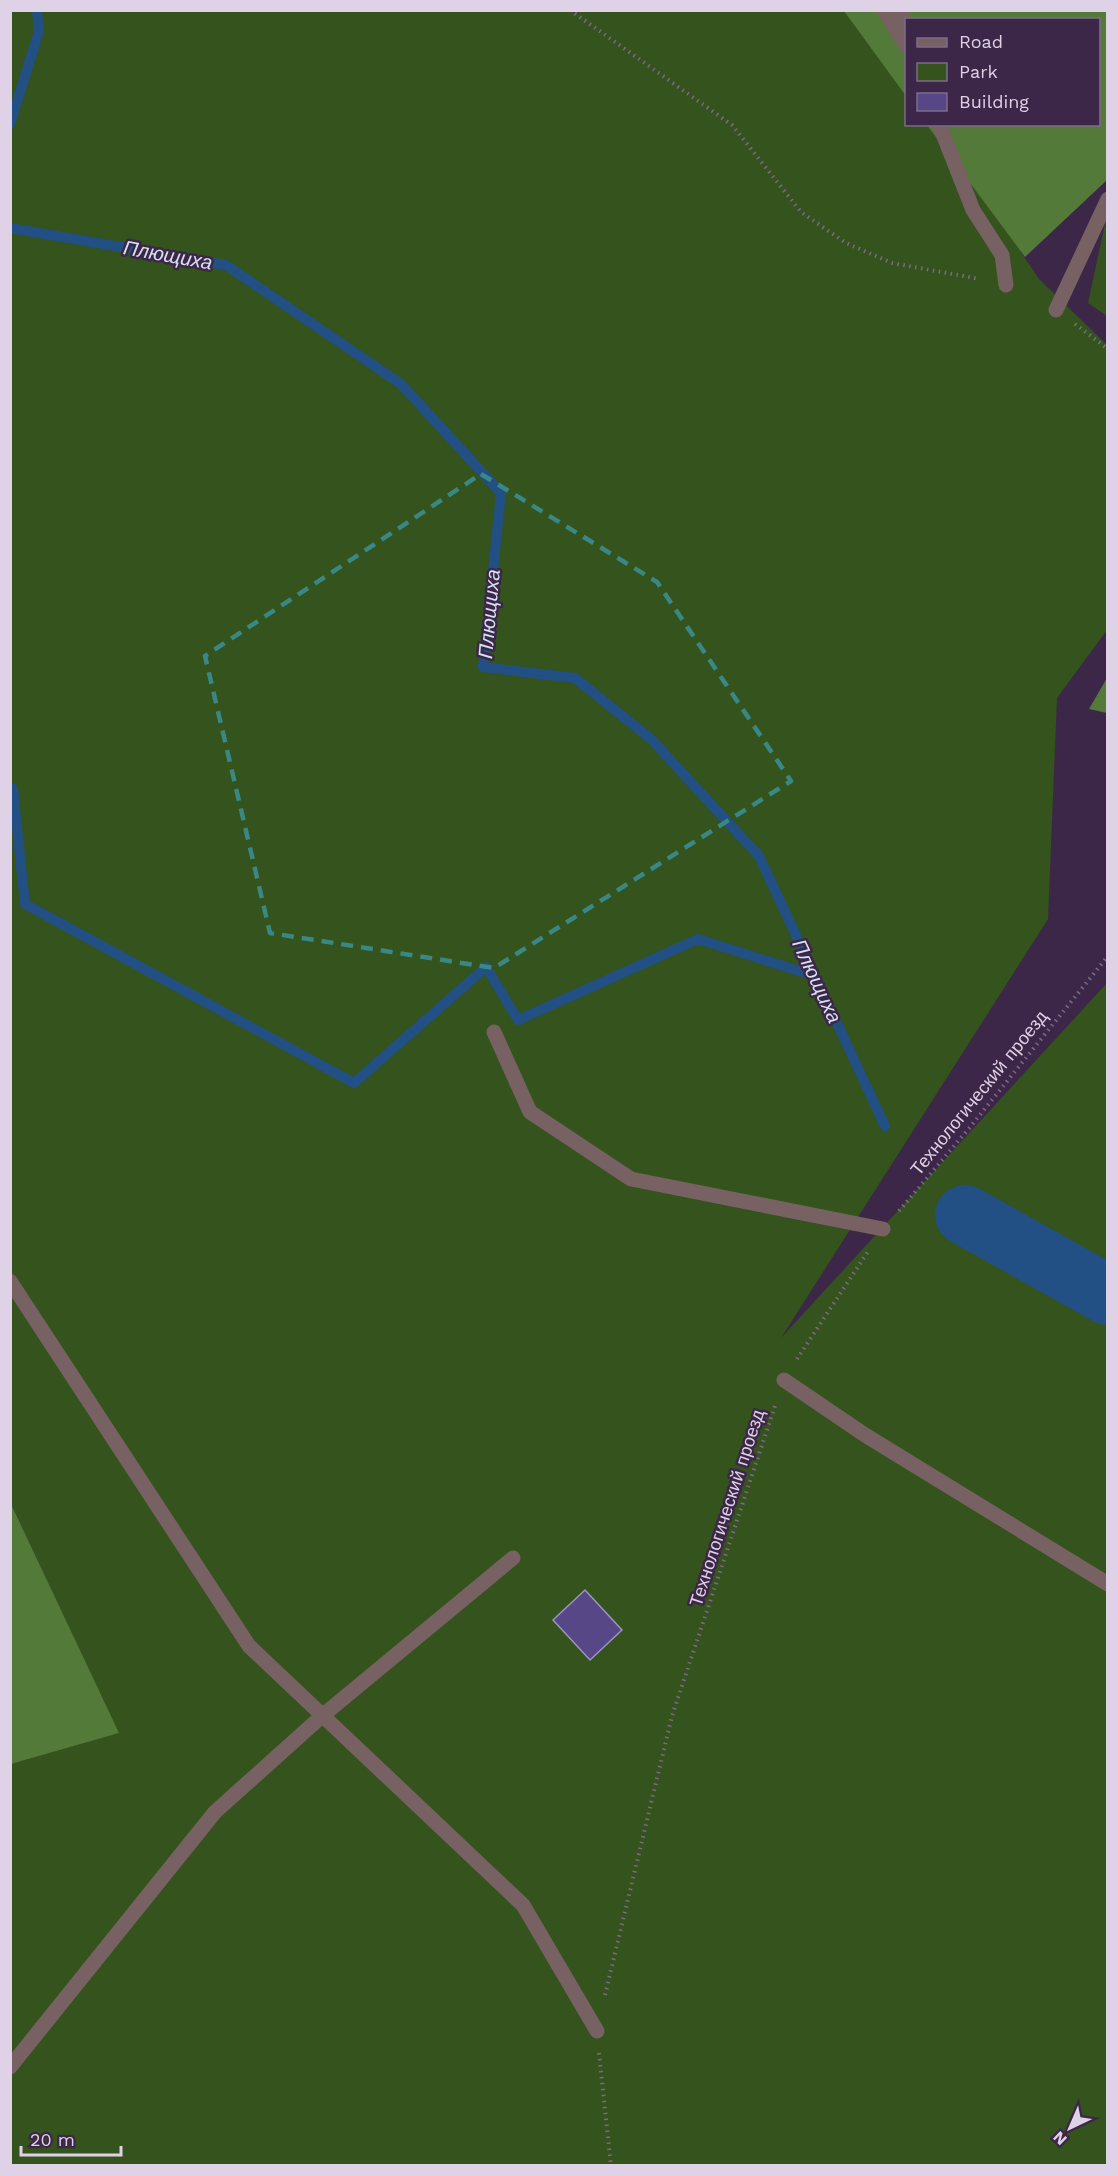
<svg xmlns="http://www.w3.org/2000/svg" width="1118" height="2176" font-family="'Work Sans',sans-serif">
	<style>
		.green { fill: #34531d }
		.forest { fill: #547a3a }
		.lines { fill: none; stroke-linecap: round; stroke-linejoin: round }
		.stream { stroke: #225085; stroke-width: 10 }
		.river { stroke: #225085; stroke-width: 60 }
		.building { fill: #574786; stroke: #9d94c0; stroke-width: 1.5 }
		.path { stroke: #7c6986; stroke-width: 4; stroke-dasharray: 1.5 4.5; stroke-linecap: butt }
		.service { stroke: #776162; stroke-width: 15 }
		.minor { stroke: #776162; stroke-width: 15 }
		.marked { fill: none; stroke: #398886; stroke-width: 4.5; stroke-dasharray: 12 8; stroke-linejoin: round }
		.labels { text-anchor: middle; stroke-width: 5; stroke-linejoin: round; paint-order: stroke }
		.street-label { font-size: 18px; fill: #dfd1e6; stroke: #3d2749 }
		.water-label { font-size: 20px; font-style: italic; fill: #d4e1f1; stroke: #3d2749 }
	</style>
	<rect width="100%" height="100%" fill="#3d2749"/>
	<path class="green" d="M11,11H860L906,80V124L936,125L1039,279L1107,345V630L1057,698L1048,919L781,1338L1107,983V2165L11,2166V1764L118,1733L11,1504Z
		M1107,214V316L1088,303Z"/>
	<path class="forest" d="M844,11H1107V180L1025,257L927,125L1098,124V20H906V96Z
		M1107,678V713L1089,709Z
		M11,1504L119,1733L11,1764H10Z"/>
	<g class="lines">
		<path class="stream" d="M10,124L39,31L37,10
			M10,228L226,265L401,384L501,493L483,667L575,678L651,739L759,856L885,1126
			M10,789H13L25,904L354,1083L486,967L518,1020L698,939L815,976"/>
		<path class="river" d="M965,1215L1108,1295"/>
	</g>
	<path class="building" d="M585,1590L622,1630L590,1660L553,1620Z"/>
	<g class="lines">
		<path class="path" d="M570,10L732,125L801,212L846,243L892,263L980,279
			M1075,324L1108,349
			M899,1211L971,1126L1108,956
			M797,1359L869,1250
			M605,1995L672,1716L776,1403
			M599,2053L611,2166"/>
		<path class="service" d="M884,10L906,46
			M902,10L906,40
			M939,124L973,210L1002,255L1006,285
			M1056,310L1108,199
			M494,1032L530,1112L631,1179L883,1229
			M784,1380L865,1435L1108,1584
			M322,1716L513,1558"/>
		<path class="minor" d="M10,1281L249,1646L523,1905L597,2031
			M10,2067L215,1812L322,1716"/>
	</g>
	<path class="marked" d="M481,474L657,582L791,781L494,968L270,933L205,656Z"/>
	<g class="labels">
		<g class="street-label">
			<text transform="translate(979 1093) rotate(-51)" y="6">Технологический проезд</text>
			<text transform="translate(727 1508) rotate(-72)" y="6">Технологический проезд</text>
		</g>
		<g class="water-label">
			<text transform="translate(168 255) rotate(10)" y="7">Плющиха</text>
			<text transform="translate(489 614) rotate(-85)" y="7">Плющиха</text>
			<text transform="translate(817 981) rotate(65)" y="7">Плющиха</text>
		</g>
	</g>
	<rect width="1118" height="2176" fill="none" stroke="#dfd1e6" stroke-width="24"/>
	<rect x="905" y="18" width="195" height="108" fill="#3d2749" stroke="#7e6b88" stroke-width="1.5"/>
	<rect x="917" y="38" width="30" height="9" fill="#776162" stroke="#7e6b88" stroke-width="1.5"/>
	<text x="959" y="48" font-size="18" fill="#dfd1e6">Road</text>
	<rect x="917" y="63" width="30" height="18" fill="#34531d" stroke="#7e6b88" stroke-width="1.5"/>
	<text x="959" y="78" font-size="18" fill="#dfd1e6">Park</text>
	<rect x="917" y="93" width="30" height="18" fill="#574786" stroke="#7e6b88" stroke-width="1.5"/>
	<text x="959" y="108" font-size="18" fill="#dfd1e6">Building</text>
	<g transform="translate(1070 2128) rotate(224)" stroke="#3d2749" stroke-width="4.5" paint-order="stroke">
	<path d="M0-4.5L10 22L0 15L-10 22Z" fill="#dfd1e6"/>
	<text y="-9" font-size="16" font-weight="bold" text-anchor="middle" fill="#dfd1e6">N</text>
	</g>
	<path d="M21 2146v9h100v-9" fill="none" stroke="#dfd1e6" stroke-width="3"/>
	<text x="30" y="2146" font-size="18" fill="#dfd1e6" stroke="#3d2749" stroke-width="4.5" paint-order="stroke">20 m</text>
</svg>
